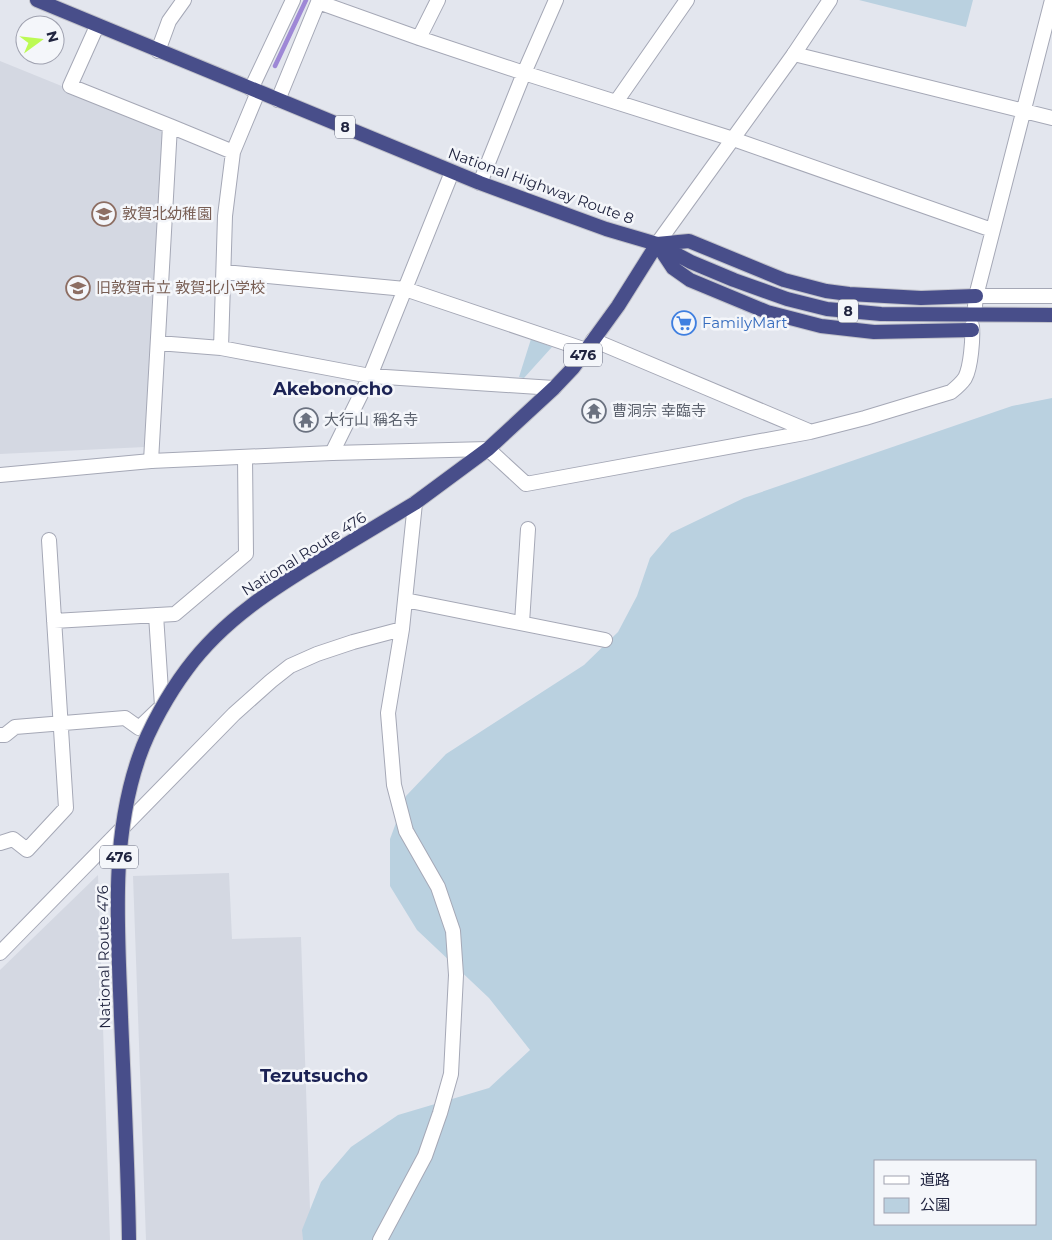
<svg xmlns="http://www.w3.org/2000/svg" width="1052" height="1240" font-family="Montserrat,'Noto Sans JP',sans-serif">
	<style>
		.built { fill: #d4d8e2 }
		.green { fill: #bad1e0; fill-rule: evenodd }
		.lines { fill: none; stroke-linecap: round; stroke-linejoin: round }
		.stream { stroke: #9e88d6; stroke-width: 4.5 }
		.minor-casing { stroke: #a5a8b6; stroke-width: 16 }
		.tertiary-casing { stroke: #a5a8b6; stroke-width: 16 }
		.trunk-casing { stroke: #c1c2ca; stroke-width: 16 }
		.minor { stroke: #fff; stroke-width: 14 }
		.tertiary { stroke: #fff; stroke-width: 14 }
		.trunk { stroke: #484e8a; stroke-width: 14 }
		.trunk-bridge-casing { stroke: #c1c2ca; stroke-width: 16; stroke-linecap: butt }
		.trunk-bridge { stroke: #484e8a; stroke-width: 14 }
		.labels { text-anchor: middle; stroke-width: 5; stroke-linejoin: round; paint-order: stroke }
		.shield { fill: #f4f6fa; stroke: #606478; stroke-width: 1 }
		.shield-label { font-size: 14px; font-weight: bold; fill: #212540 }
		.street-label { font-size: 15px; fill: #212540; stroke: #f4f6fa }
		.education-label { font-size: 15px; fill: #785e54; stroke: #f4f6fa; text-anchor: start }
		.shop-label { font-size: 15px; fill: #366cbe; stroke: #f4f6fa; text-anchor: start }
		.worship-label { font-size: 15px; fill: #5b616d; stroke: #f4f6fa; text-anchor: start }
		.quarter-label { font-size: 18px; font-weight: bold; fill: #1b2254; stroke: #f4f6fa }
	</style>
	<rect width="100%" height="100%" fill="#e3e6ee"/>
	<path class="built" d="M0,61L165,128L145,447L0,454Z
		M229,873L232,939L301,937L311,1240H146L133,876Z
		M98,875L110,1240H0V970Z"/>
	<path class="green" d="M859,0H973L966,27Z
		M531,339L552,347L524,378L519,377Z
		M1052,398V1240H303L302,1230L321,1182L351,1147L398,1115L489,1088L530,1050L489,998L417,930L390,886V839L406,796L446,754L584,665L618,632L637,596L650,558L671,533L744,498L1012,406ZM876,1161H1036V1224H876Z"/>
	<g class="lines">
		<path class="stream" d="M275,66L306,0"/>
		<g class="minor-casing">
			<path id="minor" d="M318,2L419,38L524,73L733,139L992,230
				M97,26L70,86L170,126
				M419,38L438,0
				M158,51L169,21L184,0
				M794,54L1052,118
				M251,89L293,0
				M278,100L319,0
				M616,102L687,0
				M480,183L524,73L556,0
				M224,272L405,289L586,350
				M976,296H1052
				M975,306L976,296L1052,0
				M593,340L809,431
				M158,343L221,348L370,376L554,388
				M221,348L225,216L233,152L258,92
				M488,449L526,484L810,432L865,418L951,392C956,388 961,384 965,378C971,367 973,338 972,326
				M332,453L370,376L452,172
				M151,461L170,126L233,152
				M405,600L605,640
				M54,621L175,614L246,554L245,457
				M522,623L528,529
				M0,735H5L15,727L125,718L139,728L162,706L156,615
				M0,843L13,839L27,850L66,808L49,540
				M0,953L234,714L271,681L290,666L317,654L353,642L402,629
				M380,1240L425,1156L440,1113L451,1074L456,975L453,931L438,887L406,831L394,785L388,713L402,629L415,503"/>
		</g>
		<g class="tertiary-casing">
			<path id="tertiary" d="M657,244L794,54L830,0
				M0,475L151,461L332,453L488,449"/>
		</g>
		<g class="trunk-casing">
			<path id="trunk" d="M37,0L480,183L606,229L657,244L691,262L734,280L787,299L827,309L881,314L1052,315
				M657,244L689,241L784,280L826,291L849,294L921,298L976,296
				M659,247L673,268L690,280L767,312L821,326L874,332L972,330
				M327,556L415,503L488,449L554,388L573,368L618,306L657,244"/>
		</g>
		<use href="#minor" class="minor"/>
		<use href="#tertiary" class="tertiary"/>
		<use href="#trunk" class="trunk"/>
		<g class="trunk-bridge-casing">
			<path id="trunk-bridge" d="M129,1240C128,1166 124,1091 121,1017C118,930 110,840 139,757C149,728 169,693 187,669C223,620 275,587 327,556"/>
		</g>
		<use href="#trunk-bridge" class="trunk-bridge"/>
	</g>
	<defs>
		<g id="school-ring" transform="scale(1.25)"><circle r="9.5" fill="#f4f6fa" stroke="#8d6e63" stroke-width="1.5"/><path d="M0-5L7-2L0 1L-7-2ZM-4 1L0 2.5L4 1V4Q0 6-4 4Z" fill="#8d6e63"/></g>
		<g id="supermarket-ring" transform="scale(1.25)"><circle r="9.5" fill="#f4f6fa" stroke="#3f7fe0" stroke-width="1.5"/><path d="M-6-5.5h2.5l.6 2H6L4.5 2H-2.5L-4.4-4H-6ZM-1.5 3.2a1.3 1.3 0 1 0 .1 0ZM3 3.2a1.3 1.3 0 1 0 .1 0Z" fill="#3f7fe0"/></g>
		<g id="temple-ring" transform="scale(1.25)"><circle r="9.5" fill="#f4f6fa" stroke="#6b7280" stroke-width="1.5"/><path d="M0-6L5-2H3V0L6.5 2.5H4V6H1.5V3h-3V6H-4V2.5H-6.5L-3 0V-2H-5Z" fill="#6b7280"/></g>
	</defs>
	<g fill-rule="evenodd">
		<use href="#school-ring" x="104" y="214"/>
		<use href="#school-ring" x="78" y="288"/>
		<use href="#supermarket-ring" x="684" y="323"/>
		<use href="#temple-ring" x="594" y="411"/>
		<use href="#temple-ring" x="306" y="420"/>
	</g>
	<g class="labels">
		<g class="shield">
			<rect x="335" y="115.5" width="20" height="23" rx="4"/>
			<rect x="838" y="299.5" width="20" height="23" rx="4"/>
			<rect x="564" y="343.5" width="38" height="23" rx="4"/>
			<rect x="100" y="845.5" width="38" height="23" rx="4"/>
		</g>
		<g class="shield-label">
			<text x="345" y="132">8</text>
			<text x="848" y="316">8</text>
			<text x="583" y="360">476</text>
			<text x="119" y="862">476</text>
		</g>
		<g class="street-label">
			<text transform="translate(541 186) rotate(20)" y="5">National Highway Route 8</text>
			<text transform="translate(304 554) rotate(-32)" y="5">National Route 476</text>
			<text transform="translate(104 957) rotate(-91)" y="5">National Route 476</text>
		</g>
		<g class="education-label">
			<text x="122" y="219">敦賀北幼稚園</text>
			<text x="96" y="293">旧敦賀市立 敦賀北小学校</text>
		</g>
		<g class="shop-label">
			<text x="702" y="328">FamilyMart</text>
		</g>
		<g class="worship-label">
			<text x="612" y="416">曹洞宗 幸臨寺</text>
			<text x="324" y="425">大行山 稱名寺</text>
		</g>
		<g class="quarter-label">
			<text x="333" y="395">Akebonocho</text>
			<text x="314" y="1082">Tezutsucho</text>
		</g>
	</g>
	<rect x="874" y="1160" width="162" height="65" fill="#f4f6fa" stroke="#a0a2b0"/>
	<rect x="884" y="1176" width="25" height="8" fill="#ffffff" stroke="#a0a2b0"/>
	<text x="920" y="1185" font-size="15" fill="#212540">道路</text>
	<rect x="884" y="1198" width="25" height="15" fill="#bad1e0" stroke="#a0a2b0"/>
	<text x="920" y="1210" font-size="15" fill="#212540">公園</text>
	<g transform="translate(40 40) rotate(75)"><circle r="24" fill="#f4f6fa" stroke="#a0a2b0"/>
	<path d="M0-4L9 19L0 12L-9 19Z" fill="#bcfa54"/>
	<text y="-8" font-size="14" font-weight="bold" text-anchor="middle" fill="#212540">N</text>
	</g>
</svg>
